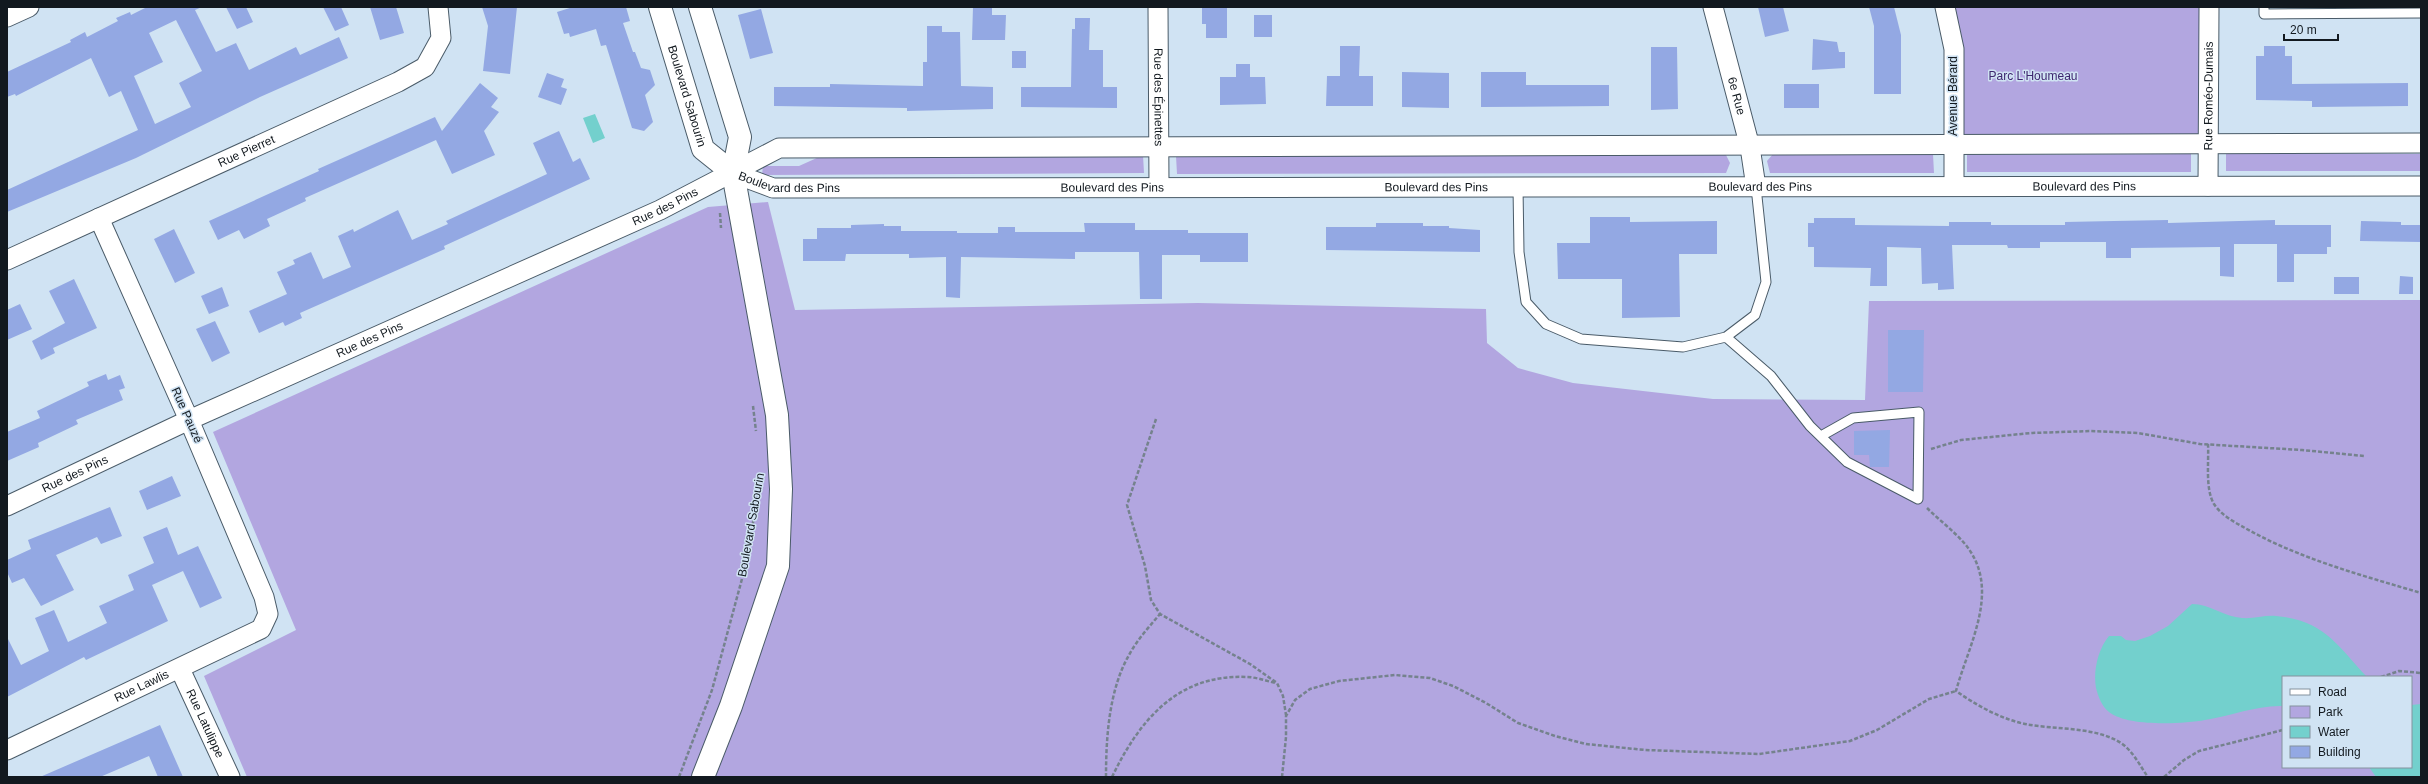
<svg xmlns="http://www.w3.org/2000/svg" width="2428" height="784" font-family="Arial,sans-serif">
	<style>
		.green { fill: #b2a6e0; fill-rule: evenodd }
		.water { fill: #73d0cd }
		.building { fill: #93a8e3; fill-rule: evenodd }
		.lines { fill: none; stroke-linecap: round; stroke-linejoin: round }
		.service-casing { stroke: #4a5b68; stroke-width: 11 }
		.minor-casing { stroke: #4a5b68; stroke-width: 21 }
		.tertiary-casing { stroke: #4a5b68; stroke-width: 24 }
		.path { stroke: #75828d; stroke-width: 2.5; stroke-dasharray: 4 2; stroke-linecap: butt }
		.service { stroke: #fff; stroke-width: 9 }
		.minor { stroke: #fff; stroke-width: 19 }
		.tertiary { stroke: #fff; stroke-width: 22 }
		.labels { text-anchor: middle; stroke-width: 3; stroke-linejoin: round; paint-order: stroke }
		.park-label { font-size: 12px; fill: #3e276f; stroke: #d0e3f3 }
		.street-label { font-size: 12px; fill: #12191f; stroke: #d0e3f3 }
	</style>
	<rect width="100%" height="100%" fill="#d0e3f3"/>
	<path class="green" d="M1945,7H2209V144L1953,146Z
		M1773,154H1933L1934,173H1770L1767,161Z
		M2191,154V172H1967V155Z
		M2226,154H2421V171H2226Z
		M1143,155L1144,173L762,175L763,166H799L819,157Z
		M1726,155L1730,163L1726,173L1177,174L1176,156Z
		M768,202L795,310L1198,303L1486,309L1487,343L1518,368L1573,383L1713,399L1865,400L1869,301L2421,300V777H247L204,676L296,630L213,432L708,207ZM2283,677H2411V767H2283Z"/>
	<path class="water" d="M595,114L605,138L593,143L583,118Z
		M2192,604C2210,604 2225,617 2242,618C2253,619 2265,615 2276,616C2324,620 2338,646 2367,677H2283V706C2257,705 2231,716 2205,720C2182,724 2128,727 2109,712C2102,707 2098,696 2096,688C2093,671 2098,649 2109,636H2121L2126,640L2135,641L2150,636L2168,626Z
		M2421,704V777H2376L2369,767H2411V705Z"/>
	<path class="building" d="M147,7H202L195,10L216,52L236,43L249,70L296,47L300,55L339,37L348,58L260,97L136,158L7,212V190L138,130L121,91L109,97L91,58L16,96L15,94L7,97V72L71,42L70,40L85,32L87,37L118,21L116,18L130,12L131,15ZM176,20L202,71L179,83L191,107L155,124L134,76L163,62L149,33Z
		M226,7H246L253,22L237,29Z
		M323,7H341L349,25L335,31Z
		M370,7H396L404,33L380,40Z
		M482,7H517L510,74L483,71L488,26Z
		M573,7H626L630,21L623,23L633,52H635L641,68L650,70L655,85L645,95L653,122L644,131L632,128L606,45L601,46L596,29L570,37L569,33L564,34L557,12Z
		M973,7H992V15H1006L1005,40H972Z
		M1202,7H1227V38H1206V24H1202Z
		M1758,7H1783L1789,31L1765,37Z
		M1869,7H1894L1901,35V94H1874V26Z
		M761,9L773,53L750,59L738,15Z
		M1254,15H1272V37H1254Z
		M1075,18H1090L1089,50H1103V87H1117V108L1021,107V87H1071L1072,29H1075Z
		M927,26H942V32H960L961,86L993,87V109L907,111V108L774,106V87H830V84L923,86V62H927Z
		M1813,39L1837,42L1839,52H1845V68L1812,70Z
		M1340,46H1360L1359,76H1373V106H1326L1327,76H1340Z
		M2264,46H2285V56H2292V84L2408,83V106L2312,107V101L2256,100V56H2264Z
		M1651,47H1677L1678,109L1651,110Z
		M1012,51H1026V68H1012Z
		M1236,64H1250V77H1265L1266,104L1220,105V77H1236Z
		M1402,72L1449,73V108L1402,107Z
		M1481,72H1526V85H1609V106L1481,107Z
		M547,73L564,79L561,87L567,89L561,105L538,97Z
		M480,83L498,98L491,107L499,112L484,131L495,155L452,174L436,140L305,198L306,201L267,219L270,226L244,239L239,230L218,240L209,221L319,171L318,169L435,117L442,131Z
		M1784,84H1819V108H1784Z
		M559,131L573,162L580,158L590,179L444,246L445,249L300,313L302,318L285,326L283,322L259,333L249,311L287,294L277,272L295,264L293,260L311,252L323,279L351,267L338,236L353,229L354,232L398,210L412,240L448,224L446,221L547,174L533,143Z
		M1590,217H1630V222L1717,221V254H1679L1680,317L1622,318V279H1558L1557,243H1590Z
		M1814,218H1855V225L1949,226V222H1991V225H2065V222L2114,221L2168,220V223L2275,220V225H2331V247H2327V254H2294V282H2277V244H2234V277L2220,276V247L2131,248V258H2106V242H2040V248H2008L2007,245H1952L1954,289L1938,290V283L1922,284L1921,248L1887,247V286H1870L1871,268L1814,267V247H1808V223H1814Z
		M2361,221L2401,222V225H2421V242L2360,241Z
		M1084,223H1135V230H1188V233H1248V262H1200V255H1162V299H1140L1139,252H1075V259L961,257L960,298L946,297V257L909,258V254H846L845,261H803V239H817V228H851V225L884,224V226H901V231H957V233H998V227H1015V232H1085Z
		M1376,223H1423V226H1449V228L1480,230V252L1326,250V227H1376Z
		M174,229L195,273L175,283L154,239Z
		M2400,276L2413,277V294H2399Z
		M2334,277H2359V294H2334Z
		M74,279L97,328L53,348L55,353L41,360L32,341L65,323L49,291Z
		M222,287L229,306L209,314L201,296Z
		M20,304L32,329L7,340V310Z
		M215,321L230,353L212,362L196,329Z
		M1888,330H1924L1923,392H1888Z
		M106,374L108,380L120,375L125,388L119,390L123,400L76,420L78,424L38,443L39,447L7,461V432L40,418L37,411L89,386L87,382Z
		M1890,430L1889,467H1870L1869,455H1854V431Z
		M172,476L181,496L147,510L139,491Z
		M110,507L122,536L101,544L97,537L56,555L74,590L41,606L24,578L12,583L7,572V560L31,549L28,540Z
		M167,527L178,555L198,546L222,598L200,608L183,571L152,585L168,621L86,660L84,657L7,697V637L21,665L49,651L35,618L54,610L68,642L107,623L99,606L134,590L128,575L154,563L143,537Z
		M160,725L183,777H158L149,756L100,777H40Z"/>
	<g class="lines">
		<g class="service-casing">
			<path id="service" d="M2264,7V14L2421,13
				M1518,187L1519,252L1526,302L1546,324L1581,339L1683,347L1726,337L1755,315L1766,282L1756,187
				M1726,337L1771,376L1810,426L1847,462L1918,499L1919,412L1853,418L1821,436"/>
		</g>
		<g class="minor-casing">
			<g id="minor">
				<path id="s1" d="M1158,7L1159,187"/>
				<path id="s2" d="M1713,7L1750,147L1756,187"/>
				<path d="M1945,7L1954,49V186"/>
				<path d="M7,17L29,7"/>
				<path id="s3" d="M733,173L773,188L2421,186"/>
				<path id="s4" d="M2208,186L2209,7"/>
				<path id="s5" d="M7,260L398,82L425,67L441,38L438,7"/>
				<path id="s6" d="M7,506L189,420L660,210L779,148L2421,143"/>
				<path id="s7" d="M180,669L230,777"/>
				<path id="s8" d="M7,750L261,629L268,614L264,597L189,420L99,218"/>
			</g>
		</g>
		<g class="tertiary-casing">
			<g id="tertiary">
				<path id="s9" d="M660,7L703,149L733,173"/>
				<path d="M700,7L740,137L733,173L777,415L781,489L778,566L731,706L703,777"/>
			</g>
		</g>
		<path class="path" d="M720,213L721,228
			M753,406L756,431
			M1156,419L1127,505L1145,566L1151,600L1160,614L1250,664L1277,683L1283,696L1286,715
			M2208,444C2209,462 2205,489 2214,504C2221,515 2234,522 2245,528C2300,559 2361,575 2421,593
			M1931,449L1961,440L2031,433L2091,431L2138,433L2200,444L2302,450L2364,456
			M1927,508C1939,520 1954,531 1965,544C2002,589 1969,643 1956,691C1976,705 2001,719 2025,724C2055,730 2094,726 2121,743C2133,751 2140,766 2148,777
			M2381,677L2399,671L2421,673
			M679,777L712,690L746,564L759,487
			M1106,777C1106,737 1109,690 1129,655C1137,640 1149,627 1160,614
			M1112,777C1139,721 1177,674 1246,677C1256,677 1266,681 1276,683
			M1282,777L1286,737V716L1295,700L1310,689L1339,681L1395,675L1430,678L1453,686L1486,703L1518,723L1555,736L1586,744L1645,750L1759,754L1850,741L1877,730L1929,699L1956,691
			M2164,777L2184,760L2199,751L2283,730"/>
		<use href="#service" class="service"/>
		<use href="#minor" class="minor"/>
		<use href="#tertiary" class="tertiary"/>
	</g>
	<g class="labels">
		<g class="park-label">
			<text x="2033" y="80">Parc L'Houmeau</text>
		</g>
		<g class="street-label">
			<text dy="4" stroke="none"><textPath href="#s9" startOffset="93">Boulevard Sabourin</textPath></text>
			<text dy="4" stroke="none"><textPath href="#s2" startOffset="92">6e Rue</textPath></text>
			<text transform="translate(1953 96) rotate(-90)" y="4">Avenue Bérard</text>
			<text dy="4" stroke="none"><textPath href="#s4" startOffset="90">Rue Roméo-Dumais</textPath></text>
			<text dy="4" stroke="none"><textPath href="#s1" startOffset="90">Rue des Épinettes</textPath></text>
			<text dy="4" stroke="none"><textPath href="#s5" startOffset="263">Rue Pierret</textPath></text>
			<text dy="4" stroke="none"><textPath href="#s3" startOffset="58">Boulevard des Pins</textPath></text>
			<text dy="4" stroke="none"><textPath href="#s3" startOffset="1354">Boulevard des Pins</textPath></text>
			<text dy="4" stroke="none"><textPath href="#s3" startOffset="706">Boulevard des Pins</textPath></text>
			<text dy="4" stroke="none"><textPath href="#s3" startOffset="1030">Boulevard des Pins</textPath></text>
			<text dy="4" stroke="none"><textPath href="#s3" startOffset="382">Boulevard des Pins</textPath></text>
			<text dy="4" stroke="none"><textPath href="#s6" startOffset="723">Rue des Pins</textPath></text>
			<text dy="4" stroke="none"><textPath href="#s6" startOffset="399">Rue des Pins</textPath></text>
			<text transform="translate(187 415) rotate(66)" y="4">Rue Pauzé</text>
			<text dy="4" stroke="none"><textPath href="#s6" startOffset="75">Rue des Pins</textPath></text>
			<text transform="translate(751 525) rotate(-80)" y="4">Boulevard Sabourin</text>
			<text dy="4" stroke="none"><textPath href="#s8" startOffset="149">Rue Lawlis</textPath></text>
			<text dy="4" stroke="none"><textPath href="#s7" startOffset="60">Rue Latulippe</textPath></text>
		</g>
	</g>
	<rect width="2428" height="784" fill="none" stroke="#12191f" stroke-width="16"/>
	<rect x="2282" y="676" width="130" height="92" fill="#d0e3f3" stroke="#84929e"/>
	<rect x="2290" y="689" width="20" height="6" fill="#ffffff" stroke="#84929e"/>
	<text x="2318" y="696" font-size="12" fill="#12191f">Road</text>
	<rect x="2290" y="706" width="20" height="12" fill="#b2a6e0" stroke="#84929e"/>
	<text x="2318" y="716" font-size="12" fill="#12191f">Park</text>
	<rect x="2290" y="726" width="20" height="12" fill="#73d0cd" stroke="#84929e"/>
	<text x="2318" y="736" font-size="12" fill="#12191f">Water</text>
	<rect x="2290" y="746" width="20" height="12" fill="#93a8e3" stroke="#84929e"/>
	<text x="2318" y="756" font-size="12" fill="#12191f">Building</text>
	<path d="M2284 34v6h54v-6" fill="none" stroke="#12191f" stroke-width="2"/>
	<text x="2290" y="34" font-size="12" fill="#12191f" stroke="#d0e3f3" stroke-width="3" paint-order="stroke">20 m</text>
</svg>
